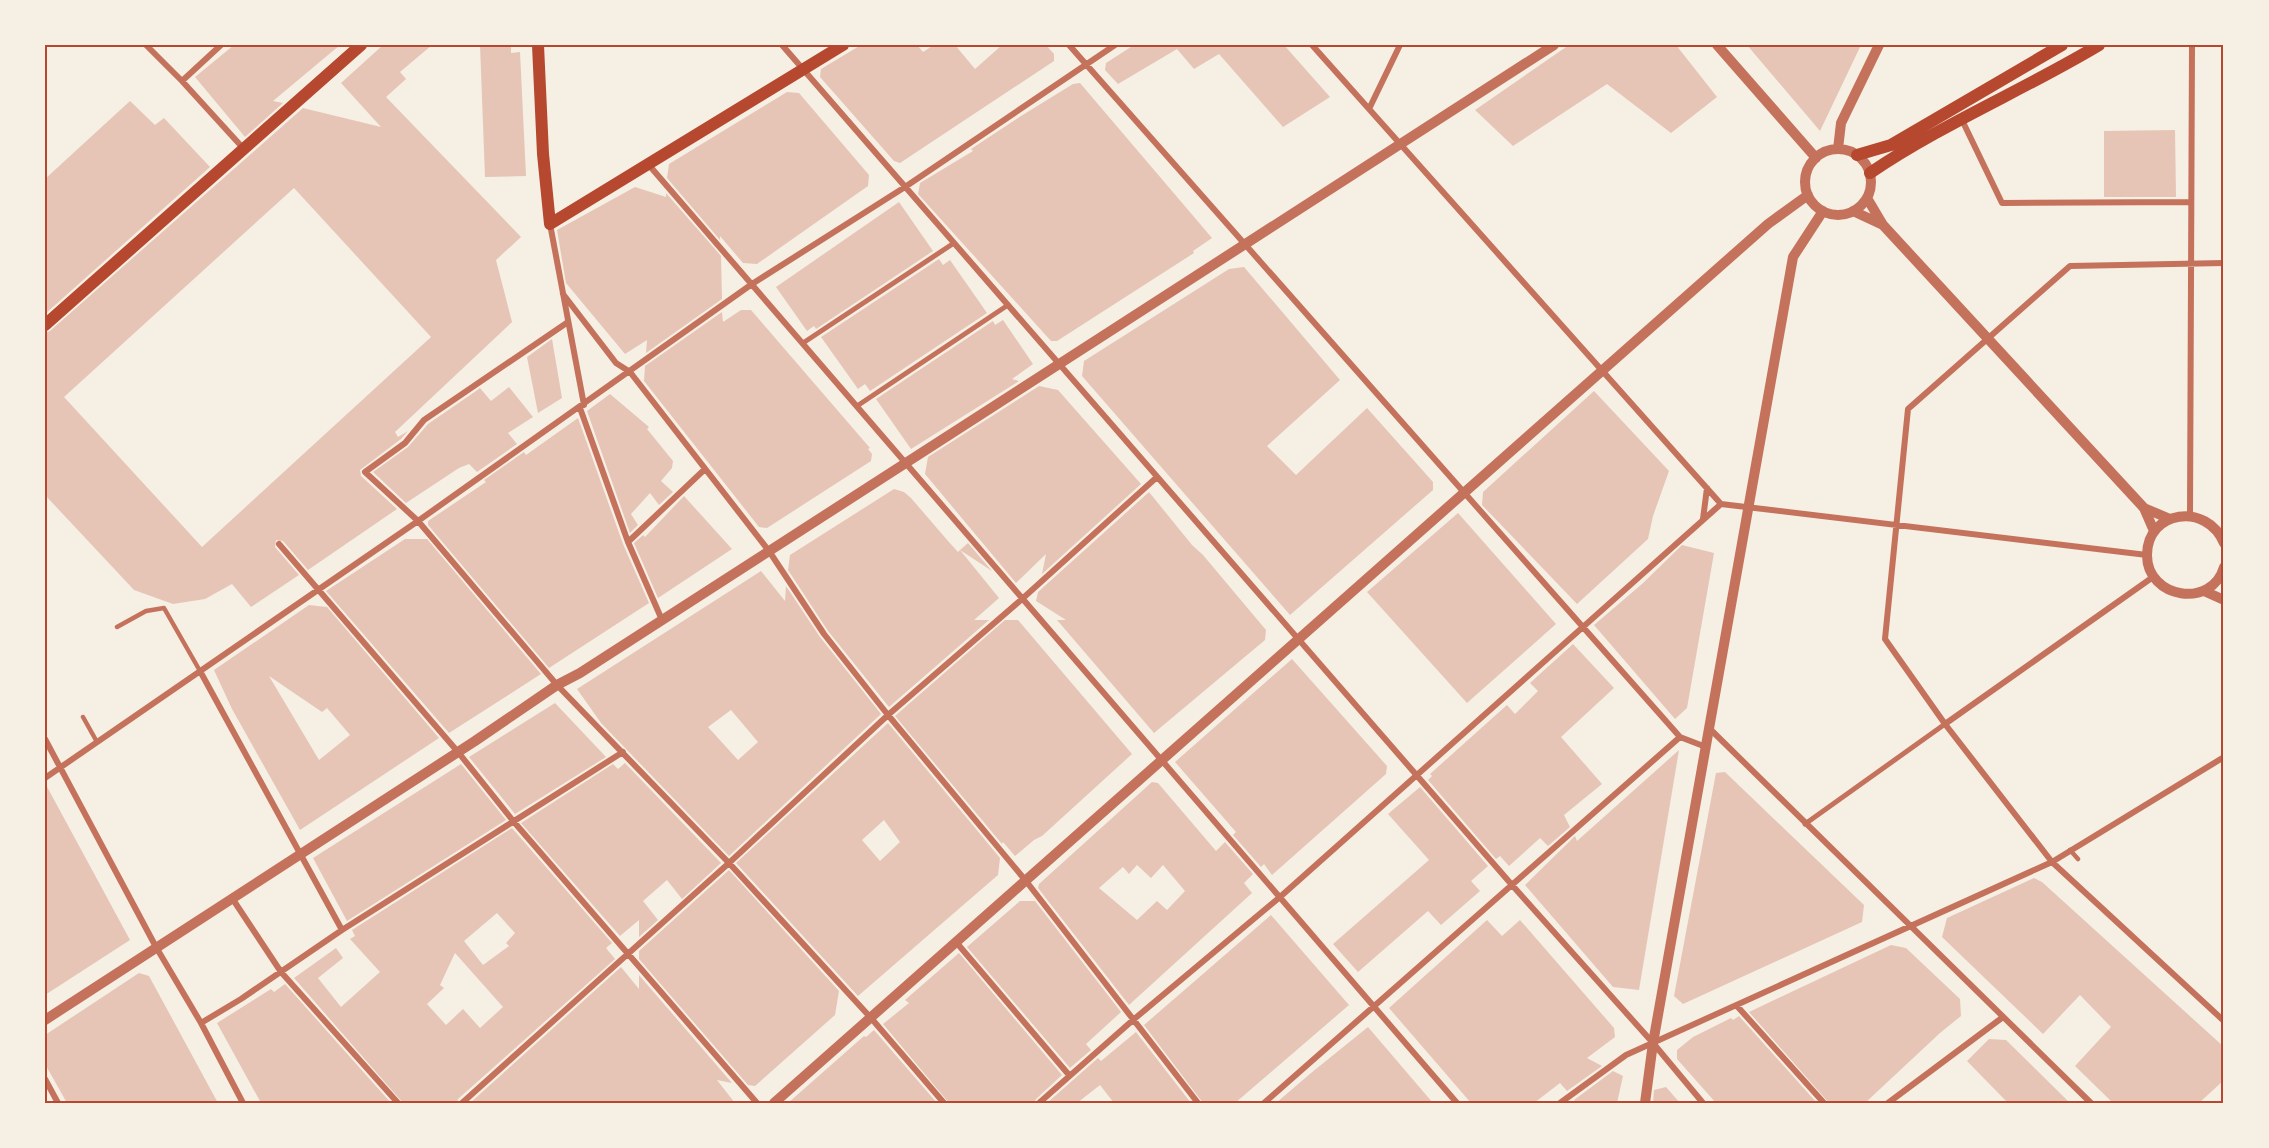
<svg xmlns="http://www.w3.org/2000/svg" width="2269" height="1148" font-family="Lato,sans-serif">
	<style>
		.building { fill: #e6c5b7; fill-rule: evenodd }
		.lines { fill: none; stroke-linecap: round; stroke-linejoin: round }
		.service { stroke: #c5725c; stroke-width: 4.5 }
		.pedestrian { stroke: #c5725c; stroke-width: 5 }
		.minor { stroke: #c5725c; stroke-width: 6 }
		.tertiary { stroke: #c5725c; stroke-width: 10 }
		.secondary { stroke: #b5482f; stroke-width: 12 }
		.neatline { fill: none; stroke: #b5482f; stroke-width: 2 }
	</style>
	<rect width="100%" height="100%" fill="#f6efe4"/>
	<path class="building" d="M234,45H340L273,101L283,103L245,137L195,77Z
		M383,45H432L400,72L406,79L386,97L521,237L496,260L512,322L395,432L398,437L408,431L401,439L360,470L361,476L397,509L308,570L283,541L276,540L275,547L299,575L251,607L232,584L205,599L173,604L134,590L45,495V333L50,331L303,108L381,127L341,83ZM294,188L431,337L202,547L64,397Z
		M480,45H511V53L520,52L526,176L485,177Z
		M861,45H917L923,52L934,45H955L975,69L1002,45H1046L1054,54V61L900,163L894,161L820,77L821,69Z
		M1134,45H1284L1330,97L1283,127L1219,54L1194,69L1177,49L1118,84L1105,70L1106,63Z
		M1569,45H1676L1717,97L1671,133L1607,84L1513,146L1475,110Z
		M1747,45H1861L1820,131Z
		M1080,83L1212,238L1193,251L1194,253L1057,341H1051L918,194L920,183L973,151L971,149L1021,116L1073,84Z
		M787,92L799,93L869,175L868,186L757,264L743,263L720,236V240L667,178L669,164Z
		M130,101L155,125L164,118L210,167L45,314V179Z
		M2175,130L2176,197H2104V131Z
		M635,187L666,197V193L721,256L722,299L646,353L647,340L625,354L566,283L557,230Z
		M899,202L933,251L816,329L814,326L807,331L776,287Z
		M939,259L943,265L950,260L987,313L870,391L865,384L858,389L821,337Z
		M1244,267L1340,380L1267,446L1296,475L1367,408L1433,482V490L1290,615L1082,376L1084,361L1229,269Z
		M741,310H751L870,448L868,449L872,454L871,461L767,528L759,527L644,381L645,366L722,312L723,322Z
		M1003,320L1033,364L1012,379L1019,381L911,449L876,399L993,321L995,325Z
		M552,339L562,398L538,413L527,357Z
		M1039,386L1058,390L1141,484L1042,574L1046,554L1016,583L925,474L928,457Z
		M509,387L533,417L508,433L517,444L477,472L469,464L459,468L406,503L373,472L408,447L428,424L476,391L480,388L491,401Z
		M1594,391L1669,471L1653,516L1648,539L1577,604L1482,505L1483,492Z
		M610,394L649,427L647,429L673,461L672,468L661,481L673,492L659,505L650,493L631,514L638,525L630,533L587,411Z
		M578,418L623,544L649,603L549,668L428,525V521L486,482L484,480L524,452L526,455Z
		M894,489L904,492L911,498L948,541L958,552L960,550L999,598L974,620H989L889,707L828,631L788,570L790,555Z
		M1149,492L1192,545L1203,555L1266,630L1265,640L1154,733L1057,620H1066L1036,601L1038,592Z
		M684,496L732,549L658,598L634,543L643,535L645,537Z
		M1458,513L1556,624L1467,703L1367,592Z
		M405,539H427L541,674L449,733L326,591Z
		M968,543L992,571L960,550Z
		M1682,545L1714,553L1687,708L1675,719L1594,625L1642,584Z
		M761,571L785,601L786,586L820,637L881,714L729,856L601,723L577,689ZM731,710L758,742L738,760L708,727Z
		M309,605L327,607L439,738L300,830L232,709L214,670ZM269,676L322,712L327,708L350,735L319,760Z
		M1005,620H1018L1132,754L1042,836L1034,840L1015,856L1003,842L1002,844L895,716Z
		M1573,644L1614,688L1561,737L1602,784L1564,815L1570,827L1548,846L1540,838L1509,866L1500,856L1496,859L1428,780L1432,776L1430,774L1507,705L1515,714L1538,691L1530,683Z
		M1292,659L1387,766L1386,774L1272,875L1264,864L1261,867L1233,835L1236,832L1175,762Z
		M555,703L606,757L515,814L469,757Z
		M888,723L1000,858L998,875L858,996L736,863ZM884,820L900,842L880,861L862,840Z
		M1679,750L1639,990L1613,987L1525,885L1575,836L1577,841Z
		M625,763L721,863L682,899L667,880L643,901L658,920L639,937V920L620,936L521,823L613,764L618,769Z
		M461,764L506,820L347,921L313,858Z
		M1725,772L1864,905L1862,922L1683,1004L1674,996L1716,773Z
		M1152,782L1158,783L1216,851L1225,842L1253,874L1244,883L1252,893L1129,1005L1038,888L1039,884ZM1137,865L1151,878L1163,865L1185,891L1167,910L1157,901L1137,920L1099,888L1123,867L1129,874Z
		M45,783L130,940L45,995Z
		M1420,787L1488,866L1471,881L1480,891L1441,925L1428,911L1358,972L1333,944L1429,860L1388,814Z
		M512,828L612,943L606,948L615,959L458,1099L457,1103H403L294,978L336,948L343,958L318,978L341,1007L380,972L350,939L355,936L352,930ZM497,913L515,933L506,943L509,946L483,965L464,941ZM455,953L503,1007L480,1028L463,1009L446,1025L427,1004L444,988L440,985Z
		M729,870L839,991L835,1015L755,1086L748,1085L639,959V951Z
		M2034,878L2042,882L2224,1047V1080L2199,1103H2113L2075,1066L2111,1027L2080,995L2043,1034L1942,937L1947,918Z
		M1020,901H1035L1121,1012L1086,1044L1091,1050L1070,1068L967,947Z
		M1271,915L1349,1005L1235,1103H1203L1144,1025Z
		M1487,920L1502,936L1520,920L1614,1028L1615,1037L1587,1058L1602,1066L1567,1091L1560,1083L1534,1103H1471L1389,1008Z
		M1891,945L1906,948L1960,999L1961,1016L1940,1033L1865,1103H1829L1749,1012Z
		M959,953L1062,1075L1036,1099L1034,1103H949L883,1024L909,1003L905,1000Z
		M621,967L639,989V975L732,1083L717,1080L735,1103H470Z
		M139,973L149,976L218,1103H67L45,1064V1035Z
		M285,984L391,1103H261L217,1023L271,989L274,992Z
		M1739,1016L1817,1103H1716L1677,1059V1050L1693,1037L1731,1018L1733,1020Z
		M1368,1027L1433,1103H1276L1311,1073Z
		M874,1030L937,1103H788L864,1036L866,1037Z
		M1136,1032L1191,1103H1114L1100,1085L1077,1103H1047L1098,1058L1101,1061Z
		M1989,1039L2006,1040L2070,1103H2008L1967,1061Z
		M1613,1071L1623,1076L1617,1103H1576L1574,1100Z
		M1666,1087L1680,1103H1653L1654,1090Z"/>
	<g class="lines">
		<path class="service" d="M117,627L146,611L164,608L200,671
			M83,717L97,742
			M2070,850L2078,859"/>
		<path class="pedestrian" d="M803,343L954,243
			M857,406L1008,305
			M1805,824L1945,724"/>
		<path class="minor" d="M146,45L182,81L243,148
			M782,45L1512,885L1653,1043L1703,1103
			M1069,45L1680,737L1706,747
			M1312,45L1721,504L2147,555
			M182,81L221,45
			M1369,109L1400,45
			M1962,120L2002,203L2191,202
			M648,164L1457,1103
			M550,224L584,405
			M2224,263L2070,266L1908,409L1885,639L1945,724L2052,862L2224,1021
			M563,294L616,363L630,372L769,551L824,634L888,715L1026,881L1198,1103
			M568,322L424,420L405,443L365,472L418,521L557,685L729,863L871,1018L944,1103
			M580,408L628,542L662,620
			M2190,516L2192,45
			M1703,519L1707,488
			M628,542L705,469
			M279,544L458,752L514,822L757,1103
			M200,671L342,930
			M1945,724L2153,577
			M1709,728L2091,1103
			M45,739L156,947L201,1023L243,1103
			M45,778L418,521L752,284L905,187L1115,45
			M232,898L281,972L398,1103
			M956,942L1069,1075
			M1737,1006L1824,1103
			M201,1023L241,999L342,930L623,752
			M45,1079L58,1103
			M462,1103L729,863L888,715L1022,599L1157,477
			M1039,1103L1133,1020L1280,897L1721,504
			M1264,1103L1680,737
			M1560,1103L1626,1055L2052,862L2224,757
			M1888,1103L2003,1017"/>
		<path class="tertiary" d="M1717,45L1816,158
			M1838,149L1841,123L1879,45
			M1805 182a33 33 0 1 1 66 0a33 33 0 1 1-66 0Z
			M1867,198L1883,225L2144,508L2154,531
			M1853,211L1883,225
			M2144,508L2170,519
			M2224,543C2207,502 2147,510 2147,555C2147,599 2212,609 2224,567
			M2204,591L2224,600
			M45,1020L475,741L557,685L580,673L1554,45
			M774,1103L1768,224L1808,195
			M1645,1103L1653,1043L1793,257L1823,211"/>
		<path class="secondary" d="M538,45L543,154L550,224L843,45
			M1857,155L1891,145L2062,45
			M1870,173C1942,124 2024,90 2099,45
			M45,325L361,45"/>
	</g>
	<rect width="2269" height="1148" fill="none" stroke="#f6efe4" stroke-width="93"/>
	<rect x="46" y="46" width="2176" height="1056" class="neatline"/>
</svg>
